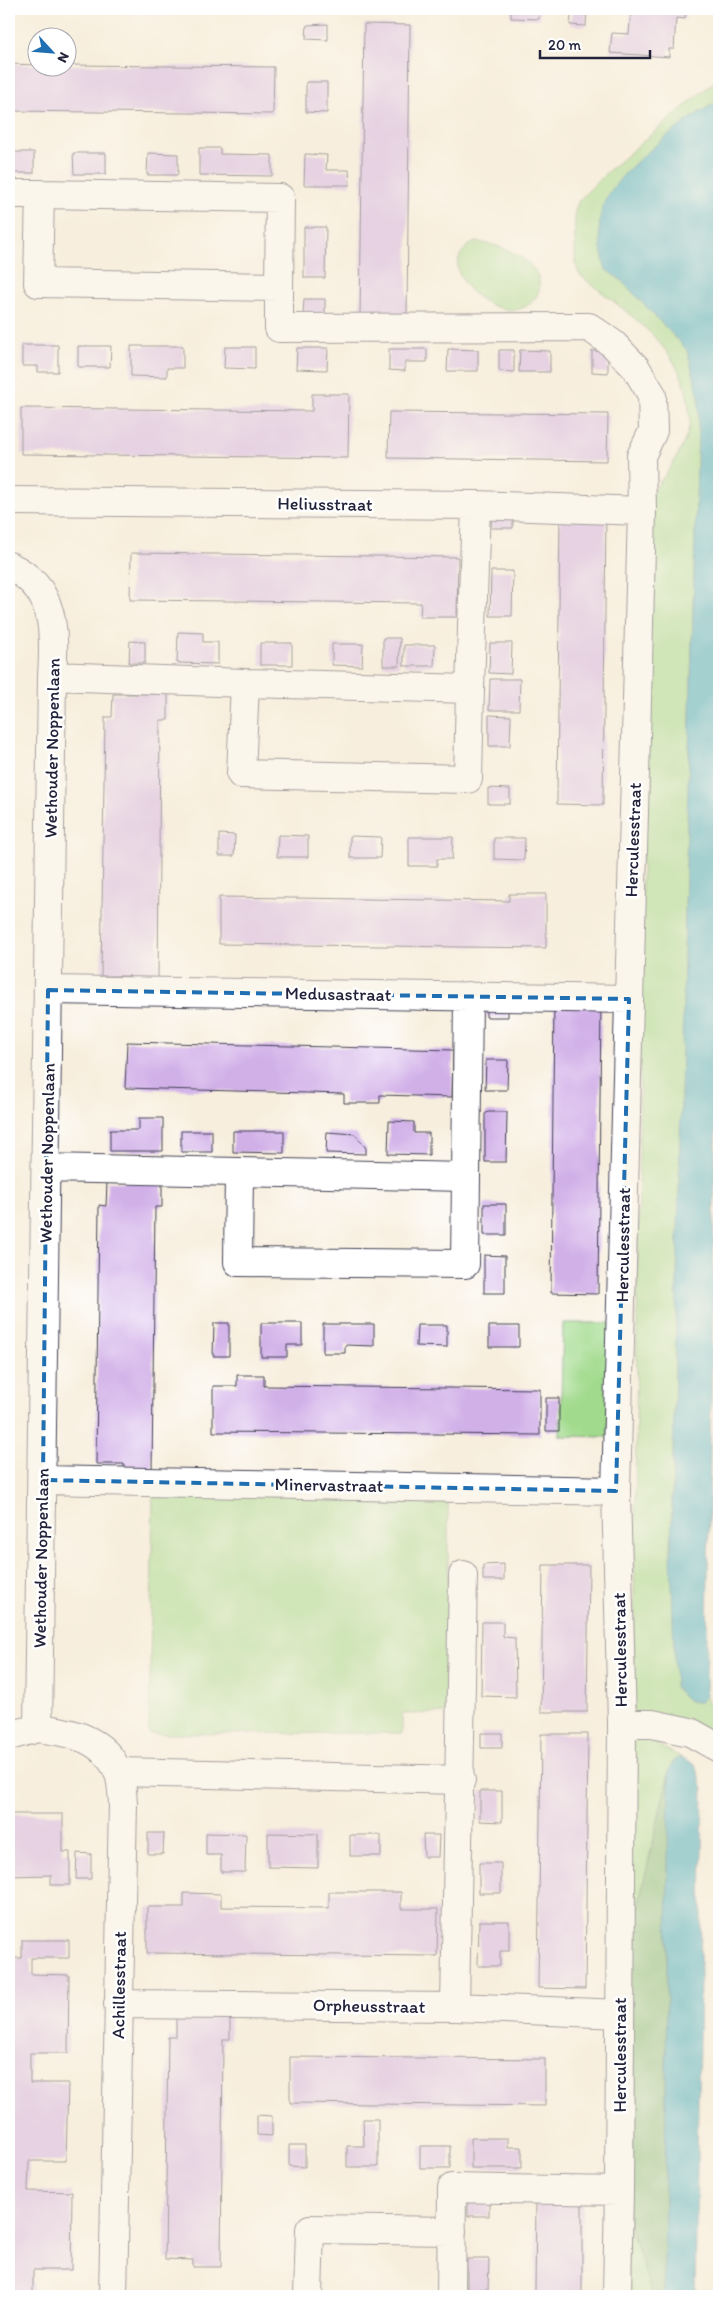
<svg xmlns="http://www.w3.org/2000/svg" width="728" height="2305" font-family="Itim,sans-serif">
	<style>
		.green { fill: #a1da8c; stroke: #627e64 }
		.forest { fill: #80ba78; stroke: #516e5a }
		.water { fill: #42acc2; stroke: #32677e }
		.building { fill: #d1b0e8 }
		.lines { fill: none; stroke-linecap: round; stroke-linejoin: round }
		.minor-casing { stroke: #424153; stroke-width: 30 }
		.minor { stroke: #fff; stroke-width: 28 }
		.marked { fill: none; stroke: #1f6fb2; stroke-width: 4; stroke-dasharray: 10 6; stroke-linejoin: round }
		.labels { text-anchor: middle; stroke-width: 5; stroke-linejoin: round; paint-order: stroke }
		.street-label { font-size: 18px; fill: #22223b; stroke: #fff }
	</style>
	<rect width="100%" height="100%" fill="#fff"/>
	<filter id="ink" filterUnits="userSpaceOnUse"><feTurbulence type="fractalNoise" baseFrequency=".02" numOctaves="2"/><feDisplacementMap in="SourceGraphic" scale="10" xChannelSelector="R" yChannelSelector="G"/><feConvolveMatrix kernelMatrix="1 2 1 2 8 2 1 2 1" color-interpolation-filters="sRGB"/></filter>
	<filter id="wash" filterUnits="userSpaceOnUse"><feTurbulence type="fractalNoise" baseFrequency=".0096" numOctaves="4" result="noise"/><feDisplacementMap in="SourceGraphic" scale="20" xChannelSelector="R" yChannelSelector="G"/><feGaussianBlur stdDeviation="1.12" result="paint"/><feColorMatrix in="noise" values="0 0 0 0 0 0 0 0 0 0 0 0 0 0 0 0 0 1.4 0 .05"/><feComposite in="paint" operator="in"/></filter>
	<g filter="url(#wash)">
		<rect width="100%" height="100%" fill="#f7eedd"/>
		<path class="green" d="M716,80L719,81V101L699,112L606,270L620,279L687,350L699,396L687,824L671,1553L700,1702L706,1696L719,1737L633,1713L646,499C663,479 683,453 689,427C690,423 690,417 689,412C688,348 623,311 579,274L575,262V210L579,200L608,171Z
			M475,242C498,243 544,260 539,290C537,298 532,303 525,307C492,323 427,266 475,242Z
			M563,1323H611L608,1437L560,1436Z
			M153,1491L448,1495V1713L402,1714V1733L149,1734Z
			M633,1738L646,1739L681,1757L674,1760L669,1772L627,1956Z
			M627,2218L653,2296H627Z"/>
		<path class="forest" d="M669,1772L664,2296H653L627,2218V1956Z"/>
		<path class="water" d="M719,101V920L706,1696L700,1702C688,1704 682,1696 675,1687L671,1553L687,824L699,396L687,350L620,279L606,270C601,251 596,229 602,209C611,174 687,118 719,101Z
			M681,1757L695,1764L703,1789L695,2296H664L669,1772L674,1760Z"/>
		<g id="blocks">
			<path class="building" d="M511,9H540L539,19L511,18Z
				M572,9H587L586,26L570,25Z
				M631,9H686L685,19L676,18L674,49H669V57L610,53L612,33L629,34Z
				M328,24V40L306,39L307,25Z
				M364,24L410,25L407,316H360Z
				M9,64L38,65V68H68V65L274,67L273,114L9,111Z
				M306,82H327V113L306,112Z
				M199,148H220V154L272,155V176L199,175Z
				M9,152H34V173H9Z
				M73,153H106V174H74Z
				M148,153L178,154V175H147Z
				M305,154L327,155L326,170H349L350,185H304Z
				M304,227H326L325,278H304Z
				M304,299H325V315H303Z
				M22,345H58V372H38V366H22Z
				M78,346H111L110,367H78Z
				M131,346H183V368H167V377L131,376Z
				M225,347H255V369L224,368Z
				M297,348H328L327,370L296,369Z
				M389,349H427V362H405V371L389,370Z
				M448,349L478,350V371H447Z
				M499,350H514V372L499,371Z
				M520,350L550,351V372H519Z
				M592,351H608V373L592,372Z
				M312,394H349L348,458L21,454V408L312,411Z
				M389,412L608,414L607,461L388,458Z
				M492,513H513V528H491Z
				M560,514H606L603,805L557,804Z
				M131,553L458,557L457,617H420L421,603L130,600Z
				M491,571H513L512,616H490Z
				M178,632L203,633V642H218V664L177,663Z
				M383,638H400L399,666H383Z
				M130,641L145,642V663H129Z
				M260,643H292V665H260Z
				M490,643H512L511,674L489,673Z
				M332,644H363L362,666L332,665Z
				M404,645H435L434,666H404Z
				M490,679H520L519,710H489Z
				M113,694H168V720H160L158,984H129L130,976H101L105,717H112Z
				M489,715L511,716L510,746H489Z
				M488,788L510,789V804H488Z
				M219,834L235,835L234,856H219Z
				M278,835L308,836V857H277Z
				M350,836L381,837L380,858H350Z
				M409,837H453L452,859H437V866H409Z
				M494,838H525L524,860L494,859Z
				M509,894H546V948L219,944V897L509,901Z
				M486,1001L508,1002V1017H486Z
				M554,1003H601L598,1294L551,1293Z
				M127,1042L453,1050L452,1097L380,1095V1103H344V1094L125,1088Z
				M486,1060H508L507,1090H485Z
				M488,1112H507L506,1162H485V1114Z
				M139,1118H163V1151H110V1130H139Z
				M389,1121L414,1122V1133H429V1155L388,1154Z
				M181,1131H212V1152H181Z
				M233,1131H284V1153L233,1152Z
				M327,1132L355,1134L366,1148V1154L326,1153Z
				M107,1182H162V1207H155L152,1472H124V1464H96L99,1205L106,1206Z
				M484,1204H506V1235H484Z
				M484,1255L505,1256V1293H484Z
				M214,1323H229V1356H213Z
				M261,1323H302V1345H287V1357H261Z
				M323,1324H374V1346L345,1345V1353H323Z
				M417,1325H447V1347L416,1346Z
				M489,1326H519V1347H489Z
				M237,1375H264V1386L540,1389V1435L213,1432V1386H237Z
				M546,1398H559V1431H546Z
				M504,1564V1580H483V1565Z
				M543,1565H589L587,1712H541Z
				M482,1622H503V1637L515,1638L516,1697L481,1696Z
				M481,1733H502V1748H481Z
				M541,1734H588L585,1989L538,1988Z
				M480,1791H502V1822L480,1821Z
				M9,1814H63V1852H70V1885H51V1875L9,1876Z
				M148,1833H164L163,1854H148Z
				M206,1833L246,1834L245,1872H221V1855H206Z
				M268,1833L318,1834V1868L268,1867Z
				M350,1835H381V1856H350Z
				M423,1835H439L438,1857H424Z
				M77,1853L91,1854V1879H76Z
				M479,1863H501V1893H479Z
				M329,1892H401V1909H438L437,1956L147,1953V1907H184V1893L221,1894V1907L329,1908Z
				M479,1921H509V1951H500V1966H478Z
				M22,1940H69V1958H31V1974L69,1975L68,2053H30V2083H68L66,2161H29L28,2191L72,2192L71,2270H33V2296H9L10,2204H9V1958H22Z
				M176,2013L230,2014V2039H223L221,2267H193V2260L165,2259L168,2037H176Z
				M290,2057L545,2059V2106L290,2103Z
				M257,2115L272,2116V2136L257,2135Z
				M363,2119H378V2167H347V2146H364Z
				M471,2138H508V2147H522V2168H471Z
				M289,2145H305V2167L289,2166Z
				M420,2146H450V2168H420Z
				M468,2200L489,2201V2216H468Z
				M536,2201L582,2202V2296H535Z
				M467,2259H489L488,2289H467Z"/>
		</g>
	</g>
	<g filter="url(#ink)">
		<use href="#blocks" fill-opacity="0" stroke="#424153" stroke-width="1"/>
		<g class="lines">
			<g class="minor-casing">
				<path id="minor" d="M9,194H40L280,198L279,287L38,283L40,194
					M279,287V328L589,327L613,344L636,368L652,395L653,431L641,456L642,511L616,1491L622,1724L619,2191L617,2296
					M9,501L476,505L642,511
					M9,566C56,587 55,632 52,676L38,1728L9,1736
					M52,676L245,683L241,774L468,779L470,689L245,683
					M470,689L476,505
					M48,990L629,999
					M47,1168L239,1172L238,1262L465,1264L466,1177L239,1172
					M466,1177L468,996
					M43,1480L616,1491
					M622,1724H652L690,1732L719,1748
					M38,1728C70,1732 104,1738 118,1772C122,1780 122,1793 123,1803L113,2296
					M119,1772L461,1780
					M118,2004L455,2007L620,2014
					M455,2007L463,1575
					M308,2296L310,2229L452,2231
					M451,2296L452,2188L619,2191"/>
			</g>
			<use href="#minor" class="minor"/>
		</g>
	</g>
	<path d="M0 0H728V2305H0ZM48,990L629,999L616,1491L43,1480Z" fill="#f7eedd" fill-opacity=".55" fill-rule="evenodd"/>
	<path class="marked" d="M48,990L629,999L616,1491L43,1480Z"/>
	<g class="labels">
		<g class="street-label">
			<text transform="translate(325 504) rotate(1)" y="6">Heliusstraat</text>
			<text transform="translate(52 748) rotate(-89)" y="6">Wethouder Noppenlaan</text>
			<text transform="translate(633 840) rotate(-88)" y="6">Herculesstraat</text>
			<text transform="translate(338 994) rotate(1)" y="6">Medusastraat</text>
			<text transform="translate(47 1153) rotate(-89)" y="6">Wethouder Noppenlaan</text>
			<text transform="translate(623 1245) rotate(-89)" y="6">Herculesstraat</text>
			<text transform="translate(329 1485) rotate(1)" y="6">Minervastraat</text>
			<text transform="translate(41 1558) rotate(-89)" y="6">Wethouder Noppenlaan</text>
			<text transform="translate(620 1650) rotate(-91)" y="6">Herculesstraat</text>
			<text transform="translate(119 1985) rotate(-89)" y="6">Achillesstraat</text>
			<text transform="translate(369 2006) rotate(1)" y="6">Orpheusstraat</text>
			<text transform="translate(620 2055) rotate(-90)" y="6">Herculesstraat</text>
		</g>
	</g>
	<rect width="728" height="2305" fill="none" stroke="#fff" stroke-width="30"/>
	<g transform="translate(52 52) rotate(116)"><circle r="24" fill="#ffffff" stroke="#a7a7b1"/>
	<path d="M0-4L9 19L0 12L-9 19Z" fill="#1f6fb2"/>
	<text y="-8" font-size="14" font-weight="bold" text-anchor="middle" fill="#22223b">N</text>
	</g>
	<path d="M540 50v8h110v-8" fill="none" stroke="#22223b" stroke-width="2.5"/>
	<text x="548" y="50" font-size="15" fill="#22223b" stroke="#ffffff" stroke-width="4" paint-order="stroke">20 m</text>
</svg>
